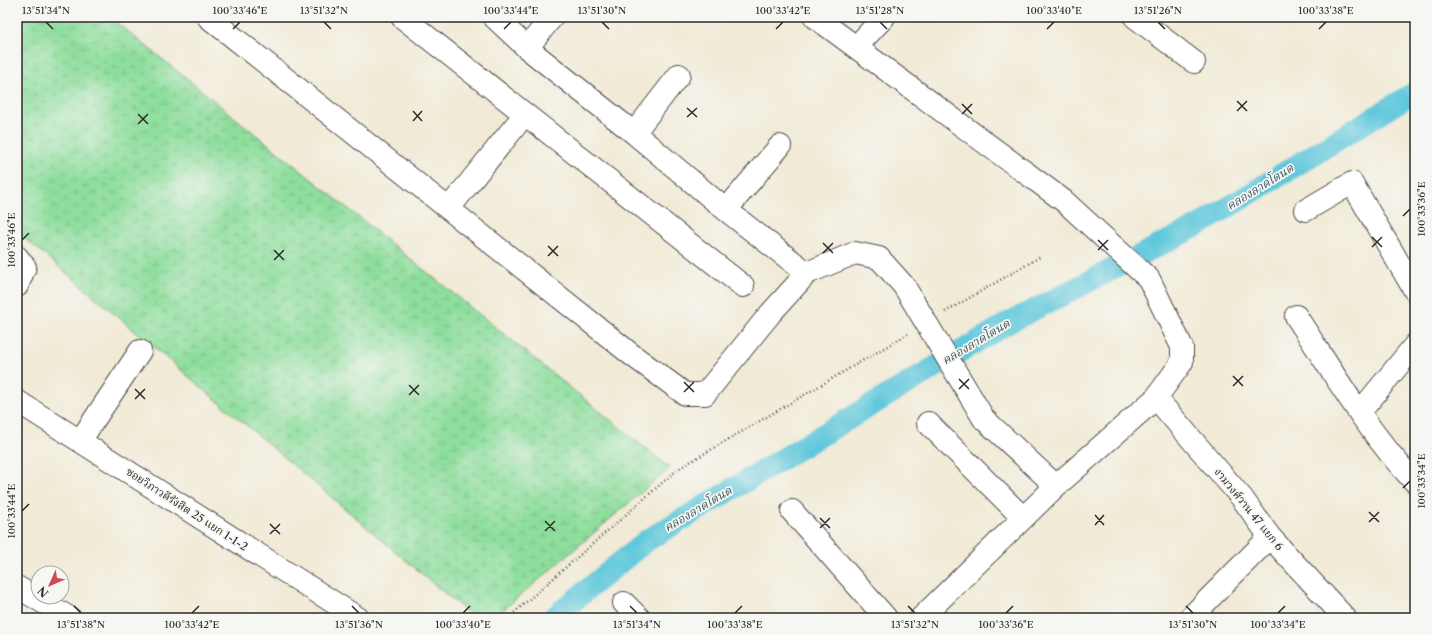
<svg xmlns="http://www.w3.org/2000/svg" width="1432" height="635" font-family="'Libre Caslon Text','Noto Serif Thai',serif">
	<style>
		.wetland { fill: url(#wetland-marsh); stroke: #5c8464 }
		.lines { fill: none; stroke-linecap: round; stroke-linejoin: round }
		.canal { stroke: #60c8dc; stroke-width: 22 }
		.minor-casing { stroke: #494845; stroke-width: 24 }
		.path { stroke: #494845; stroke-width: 2.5; stroke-dasharray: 1 3; stroke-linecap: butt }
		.minor { stroke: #fff; stroke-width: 22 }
		.minor-bridge-casing { stroke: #494845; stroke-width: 24; stroke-linecap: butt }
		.minor-bridge { stroke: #fff; stroke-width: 22 }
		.ticks { fill: none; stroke: #2b2b2b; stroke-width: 1.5 }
		.labels { text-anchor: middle; stroke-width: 3.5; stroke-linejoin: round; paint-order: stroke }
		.street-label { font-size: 11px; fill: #2b2b2b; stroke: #f6f6f2 }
		.water-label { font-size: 12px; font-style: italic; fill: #3b5a60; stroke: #f6f6f2 }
		.neatline { fill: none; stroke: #2b2b2b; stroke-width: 1.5 }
		.ticks-label { font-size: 10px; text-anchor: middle; fill: #2b2b2b }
	</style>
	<defs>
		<pattern id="wetland-marsh" width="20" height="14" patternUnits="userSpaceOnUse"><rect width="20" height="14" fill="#8ede9d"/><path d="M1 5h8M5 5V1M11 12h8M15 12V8" fill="none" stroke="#7bbf87"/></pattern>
	</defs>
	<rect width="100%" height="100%" fill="#f6f6f2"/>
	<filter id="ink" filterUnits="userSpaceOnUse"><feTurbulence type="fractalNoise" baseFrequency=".025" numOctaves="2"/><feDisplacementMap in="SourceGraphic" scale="8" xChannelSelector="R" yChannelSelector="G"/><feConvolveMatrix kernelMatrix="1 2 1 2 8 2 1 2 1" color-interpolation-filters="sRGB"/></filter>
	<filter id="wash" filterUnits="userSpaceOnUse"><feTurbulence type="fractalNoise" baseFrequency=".012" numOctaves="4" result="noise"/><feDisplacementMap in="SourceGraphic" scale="16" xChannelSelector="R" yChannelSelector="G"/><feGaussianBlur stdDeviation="0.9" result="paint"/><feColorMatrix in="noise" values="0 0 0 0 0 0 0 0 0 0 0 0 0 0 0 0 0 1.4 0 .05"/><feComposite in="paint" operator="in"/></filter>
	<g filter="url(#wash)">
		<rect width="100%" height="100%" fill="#f1ead6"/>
		<path class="wetland" d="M17,17H110L670,468L494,618H474L32,244L17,234Z"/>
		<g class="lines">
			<path class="canal" d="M553,618L646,541L1008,323L1201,224L1415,92"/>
		</g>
	</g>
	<g filter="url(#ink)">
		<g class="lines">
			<g class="minor-casing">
				<path id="minor" d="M208,17L632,355L685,394H705L770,314L807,273
					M402,17L743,286
					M494,17L527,48L634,133L726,210L807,273L855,253L879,258L904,286
					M815,17L1064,201L1149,279L1182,347V362L1156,398L1056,486L921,618
					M1135,17L1194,62
					M856,47L884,17
					M527,48L552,17
					M634,133L679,75
					M449,208L525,114
					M726,210L780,146
					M1306,210L1352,183L1415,291
					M17,257L25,267L17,286
					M1296,316C1332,371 1369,434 1415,482
					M1156,398L1242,498L1270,537L1345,618
					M17,401L358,618
					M1360,412L1415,345
					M984,419L1056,486
					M928,423L1023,518
					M80,441L140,351
					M792,511L886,618
					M17,587L70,618
					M624,603L639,618
					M1190,618L1270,537"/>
			</g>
			<path class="path" d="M945,312L1040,257
				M508,618L678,469L908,334"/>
			<use href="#minor" class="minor"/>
			<g class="minor-bridge-casing">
				<path id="minor-bridge" d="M904,286L984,419"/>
			</g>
			<use href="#minor-bridge" class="minor-bridge"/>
		</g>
	</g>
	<path class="ticks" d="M46,22L53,29M324,22L331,29M602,22L609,29M880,22L887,29M1158,22L1165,29M233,29L240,22M504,29L511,22M776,29L783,22M1047,29L1054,22M1319,29L1326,22M1237,101L1247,111M962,104L972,114M687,108L697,117M413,111L422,121M1237,111L1247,101M138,114L148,124M962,114L972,104M687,117L697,108M413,121L422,111M138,124L148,114M1403,216L1410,209M1372,237L1382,247M22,240L29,233M1098,240L1108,250M823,243L833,253M548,246L558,256M1372,247L1382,237M274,250L284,260M1098,250L1108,240M823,253L833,243M548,256L558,246M274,260L284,250M1233,376L1243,386M959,379L969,389M684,382L694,392M409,385L419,395M1233,386L1243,376M135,389L145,399M959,389L969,379M684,392L694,382M409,395L419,385M135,399L145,389M1403,488L1410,481M22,511L29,504M1369,512L1379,522M1095,515L1104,525M820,518L830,528M545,521L555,531M1369,522L1379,512M270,524L280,534M1095,525L1104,515M820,528L830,518M545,531L555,521M270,534L280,524M74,606L81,613M352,606L359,613M630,606L637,613M908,606L915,613M1186,606L1193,613M192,613L199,606M463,613L470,606M735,613L742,606M1006,613L1013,606M1278,613L1285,606"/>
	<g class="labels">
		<g class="street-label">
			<text transform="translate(187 509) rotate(33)" y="4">ซอยวิภาวดีรังสิต 25 แยก 1-1-2</text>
			<text transform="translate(1249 509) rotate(51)" y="4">งามวงศ์วาน 47 แยก 6</text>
		</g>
		<g class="water-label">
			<text transform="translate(1260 187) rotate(-32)" y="4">คลองลาดโตนด</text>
			<text transform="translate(976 342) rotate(-31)" y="4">คลองลาดโตนด</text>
			<text transform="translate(698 509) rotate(-31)" y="4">คลองลาดโตนด</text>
		</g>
	</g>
	<rect width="1432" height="635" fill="none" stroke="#f6f6f2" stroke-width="44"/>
	<g transform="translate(50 585) rotate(225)"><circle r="19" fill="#f6f6f2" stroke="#a5a5a2"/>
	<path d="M0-3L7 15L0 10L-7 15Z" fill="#d1495b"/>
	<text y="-6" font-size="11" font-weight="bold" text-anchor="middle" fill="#2b2b2b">N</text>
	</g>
	<rect x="22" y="22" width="1388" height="591" class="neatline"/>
	<g class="ticks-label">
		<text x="46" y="14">13°51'34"N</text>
		<text x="240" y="14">100°33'46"E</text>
		<text x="324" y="14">13°51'32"N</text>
		<text x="511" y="14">100°33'44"E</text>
		<text x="602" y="14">13°51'30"N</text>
		<text x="783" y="14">100°33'42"E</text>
		<text x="880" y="14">13°51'28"N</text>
		<text x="1054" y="14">100°33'40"E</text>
		<text x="1158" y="14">13°51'26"N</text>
		<text x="1326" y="14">100°33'38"E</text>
		<text transform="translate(1421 209) rotate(-90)" y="4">100°33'36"E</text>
		<text transform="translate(11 240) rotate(-90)" y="4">100°33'46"E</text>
		<text transform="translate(1421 481) rotate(-90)" y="4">100°33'34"E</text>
		<text transform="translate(11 511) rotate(-90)" y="4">100°33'44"E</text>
		<text x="81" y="628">13°51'38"N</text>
		<text x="192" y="628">100°33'42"E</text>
		<text x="359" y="628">13°51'36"N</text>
		<text x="463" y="628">100°33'40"E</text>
		<text x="637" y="628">13°51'34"N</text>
		<text x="735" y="628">100°33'38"E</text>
		<text x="915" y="628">13°51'32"N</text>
		<text x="1006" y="628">100°33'36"E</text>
		<text x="1193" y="628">13°51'30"N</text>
		<text x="1278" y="628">100°33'34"E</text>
	</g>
</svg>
